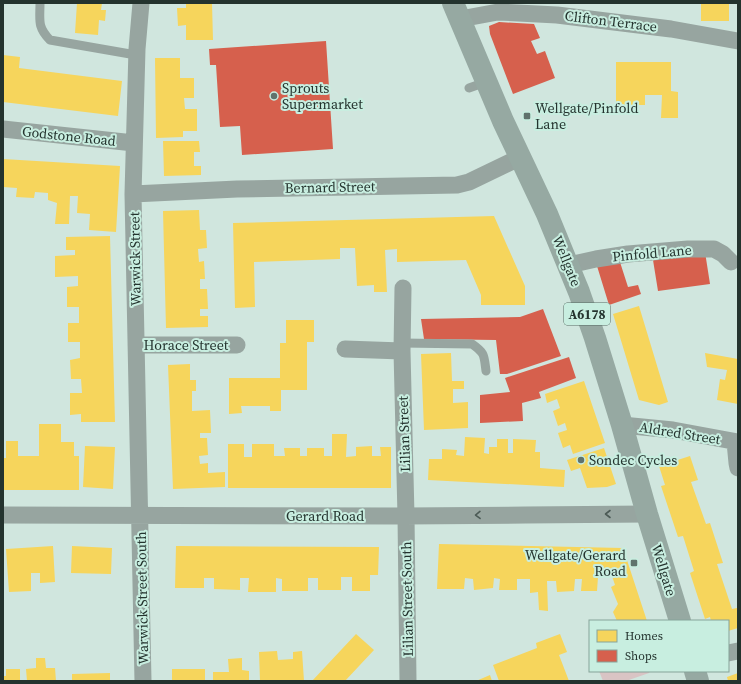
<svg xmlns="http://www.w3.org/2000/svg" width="741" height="684" font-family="'Source Serif 4',serif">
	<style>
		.green { fill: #d9c4c4 }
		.homes { fill: #f6d55c }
		.shops { fill: #d6604d }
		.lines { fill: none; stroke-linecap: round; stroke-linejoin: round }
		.lane { stroke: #97a5a0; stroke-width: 9 }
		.street { stroke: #97a5a0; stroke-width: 17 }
		.primary { stroke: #96a9a2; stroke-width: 22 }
		.oneway { stroke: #4c5b56 }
		.poi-dot { fill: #60726c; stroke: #c8eee0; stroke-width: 1.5 }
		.labels { text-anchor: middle; stroke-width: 4; stroke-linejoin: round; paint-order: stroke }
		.shield { fill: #c8eee0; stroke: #556b63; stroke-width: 1 }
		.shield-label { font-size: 13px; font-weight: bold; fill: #24332e }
		.street-label { font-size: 14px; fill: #24332e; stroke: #c8eee0 }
		.poi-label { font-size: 14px; fill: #24332e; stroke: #c8eee0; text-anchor: start }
	</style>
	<rect width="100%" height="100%" fill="#d0e6de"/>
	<path class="green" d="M599,671H650L649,673L626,681H603Z"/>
	<path class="homes" d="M77,3H102L101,10H106L105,21L99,20L98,35L75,33Z
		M186,3H212L213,40H186V25L178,26L177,8H186Z
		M701,3H729V21H701Z
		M3,55L20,57L19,68L122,81L118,116L3,102Z
		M155,58H180V78H194V98H184L185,109H197V131H183V137L156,138Z
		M616,62H671V91L678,92V118H661L662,95H645V105H616Z
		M163,141H199L200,152H194V166H201V175L164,176Z
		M3,159L120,166L116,232L89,230L90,214L77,213L78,196H70L69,224H55L57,203L48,200V193L35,192L34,198L16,197L17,188L3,187Z
		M199,210L200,230H206L207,248L198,249L199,262L204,261L205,279H200V289H207L208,309H200V316H208V327L166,328L163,211Z
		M494,216L525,286V305H481V295L466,260L397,262V249L385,250L387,292H374V285L357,286L355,248H340V259L254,262L255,307L235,308L233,223Z
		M110,236L115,422H81V414L70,415V393H82L81,379H71L70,360L80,358V342H68V323H79V307H67V287L78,286V276L55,277V256L75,255V250H66V237Z
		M639,306L668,402L659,405L639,400L613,314Z
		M286,320H314V342H307V390H281V411H270V406H241L242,413L229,414V378H280V343H286Z
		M451,353L452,381H464V389H453V403L468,402V428L424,430L421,354Z
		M705,353L738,359V404L717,400L720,379L725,380L727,370L707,367Z
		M190,364V380H196V391H192V411L210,410L211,433H200V438H207L208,455L199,456L200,464L208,463V473L225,472V487L173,489L168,365Z
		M584,381L605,443L573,454L570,445L563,448L558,433L567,430L565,423L558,426L553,411L560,408L557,399L547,403L545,394Z
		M39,424H61V442H74V456H79V490H3V458H6V441H18V456H39Z
		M332,434H347L346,457L356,456V447L372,446V456H381L380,447H391V488H228V444H244V457H252V444H274V456H285L284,448H300V456H307V448H324V456H332Z
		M465,437L485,438L484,453L489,454V447H497V439H508V453H513V439L536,440L535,452H540V468L565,470L564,487L428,480L429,459H442V449L457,450L456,455L464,456Z
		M85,446L115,447L113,489L83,487Z
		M604,448L616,484L607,487L587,488L580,468L571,471L567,460Z
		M690,456L698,480L691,482L706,524L710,523L723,563L717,564L732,609L737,608L738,611V628L728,631V621H711L710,617L705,619L690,573L694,571L683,536L678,537L661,486L665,485L659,466Z
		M439,544L623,548L647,621H617L613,612L618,604L611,587L615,585L612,576L598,577L597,591H581L582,579H575L574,591L557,592L556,581H547L548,611L539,610L538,592L530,593V579H517V590H499L500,579L494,578L493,588L474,590L473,579L465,578L464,589H437Z
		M53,546L55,582L40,583V573H31V591L9,592L6,549Z
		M72,546L112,548L111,574L71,573Z
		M176,546L379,547L378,575H370V591H352V577H341V590H318V578H308V591H282V579L276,578V592H248L249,578H240V590L214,589V578H204V588H175Z
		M356,634L374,650L345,681H312Z
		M560,634L567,652L559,655L569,681H499L493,665L537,648L536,643Z
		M277,651L278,660L293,659V652L302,651L304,681H260L259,652Z
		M36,658H45L46,668H55L56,681H27L26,669L36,668Z
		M242,658V670L249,671V681H213V672H229L228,659Z
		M6,669H20V681H3V676H6Z
		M172,669H205V681H172Z
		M110,673V681H72V674Z
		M738,673V681H728L727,677Z
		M490,675L492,681H476Z"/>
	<path class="shops" d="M499,22L534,24L540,38L531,41L537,54L545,51L555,78L513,94L490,34L489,26Z
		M326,41L333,149L242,155L240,126L220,127L216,65H210L209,49Z
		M705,252L710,284L658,291L653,260Z
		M619,259L628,287L638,285L641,294L609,305L597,266Z
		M543,309L561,356L507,374H500L496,340L424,339L421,319L520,317Z
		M569,357L576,378L539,392L541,398L522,403L523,421L480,423V395L510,392L505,378Z"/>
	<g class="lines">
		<path class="lane" d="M40,3C40,20 37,27 50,40L136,55
			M469,88L486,82
			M402,343L472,344C485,353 484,355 486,371"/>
		<path class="street" d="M141,3L137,49L133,194L143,681
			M460,19L498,12L557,15L671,29L738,41
			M3,129L134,143
			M133,194L237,189L457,185L469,182L521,157
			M569,265L596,259L628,254L688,249H714L723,254L731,262
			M403,288L402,351L406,516L408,681
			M136,345H237
			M345,349L402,351
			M622,425L673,430L738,442
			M735,442L737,463L738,468
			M3,515C137,516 271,516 404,516C485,516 566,514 647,514
			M728,653L738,651"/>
		<path class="primary" d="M453,3L503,121L547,214L579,292L595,338L622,425L647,514L680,621
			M695,671L698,681"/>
	</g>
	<defs><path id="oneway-chevron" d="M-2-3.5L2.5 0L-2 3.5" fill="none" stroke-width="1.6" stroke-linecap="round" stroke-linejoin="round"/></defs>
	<g class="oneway">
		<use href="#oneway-chevron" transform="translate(608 514) rotate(-180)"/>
		<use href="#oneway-chevron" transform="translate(478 515) rotate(179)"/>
	</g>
	<g class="poi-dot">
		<circle cx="274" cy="96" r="4"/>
		<rect x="523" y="112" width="8" height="8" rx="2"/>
		<circle cx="581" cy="460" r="4"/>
		<rect x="630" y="559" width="8" height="8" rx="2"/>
	</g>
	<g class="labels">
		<rect class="shield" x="564" y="303" width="46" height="22" rx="3"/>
		<g class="shield-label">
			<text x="587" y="319">A6178</text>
		</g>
		<g class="street-label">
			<text transform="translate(611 21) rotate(7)" y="5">Clifton Terrace</text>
			<text transform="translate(69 136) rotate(6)" y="5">Godstone Road</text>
			<text transform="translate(330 187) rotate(-1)" y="5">Bernard Street</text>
			<text transform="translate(652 253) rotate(-5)" y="5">Pinfold Lane</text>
			<text transform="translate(135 259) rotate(-91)" y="5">Warwick Street</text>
			<text transform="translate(567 261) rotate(68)" y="5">Wellgate</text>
			<text x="186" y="350">Horace Street</text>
			<text transform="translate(680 433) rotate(9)" y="5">Aldred Street</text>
			<text transform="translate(404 434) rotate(-92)" y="5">Lilian Street</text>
			<text x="325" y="521">Gerard Road</text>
			<text transform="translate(664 570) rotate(73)" y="5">Wellgate</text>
			<text transform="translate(142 598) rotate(-91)" y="5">Warwick Street South</text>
			<text transform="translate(407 599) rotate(-91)" y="5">Lilian Street South</text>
		</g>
		<g class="poi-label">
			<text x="282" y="93">Sprouts<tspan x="282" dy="16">Supermarket</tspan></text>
			<text x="535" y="113">Wellgate/Pinfold<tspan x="535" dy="16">Lane</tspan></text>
			<text x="589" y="465">Sondec Cycles</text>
			<text x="626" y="560" text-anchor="end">Wellgate/Gerard<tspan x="626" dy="16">Road</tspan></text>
		</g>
	</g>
	<rect width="741" height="684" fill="none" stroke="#24332e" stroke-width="8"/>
	<rect x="589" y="620" width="140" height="52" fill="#c8eee0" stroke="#86a399"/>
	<rect x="597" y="630" width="20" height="12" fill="#f6d55c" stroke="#86a399"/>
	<text x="625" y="640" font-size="12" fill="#24332e">Homes</text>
	<rect x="597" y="650" width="20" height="12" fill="#d6604d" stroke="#86a399"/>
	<text x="625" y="660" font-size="12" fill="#24332e">Shops</text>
</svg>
